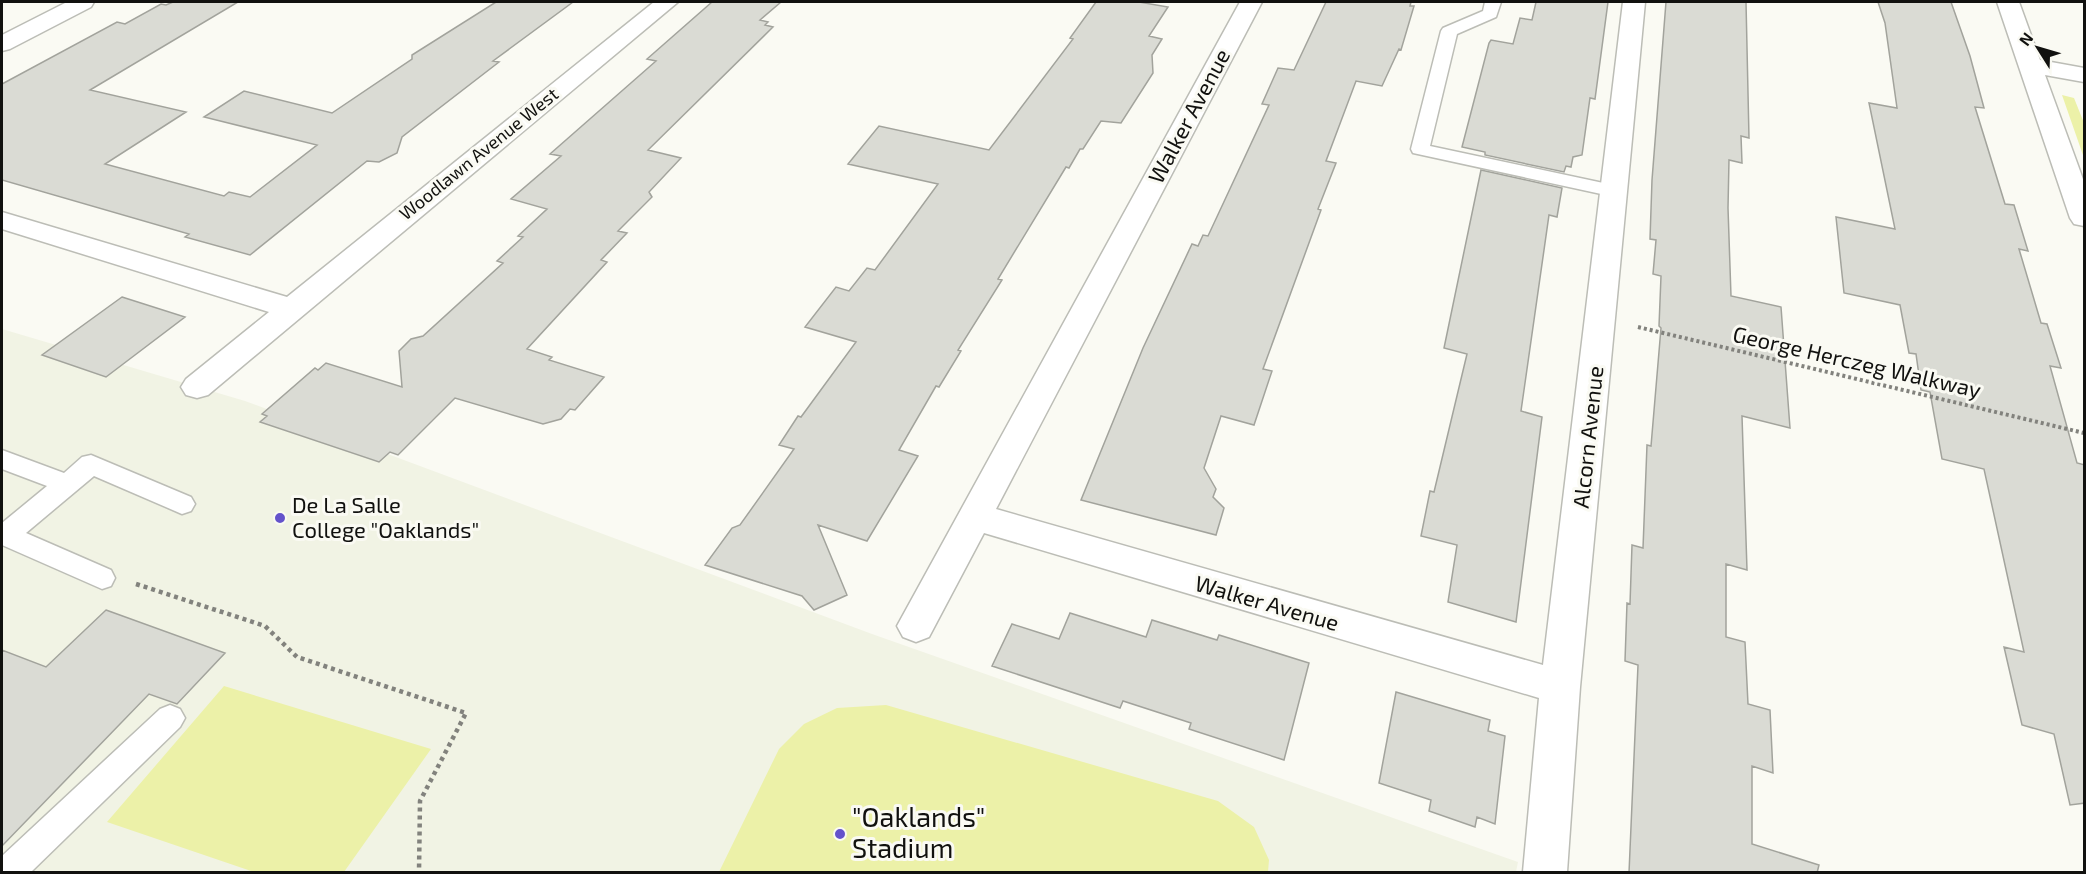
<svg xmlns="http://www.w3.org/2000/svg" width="2086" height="874" font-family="'Exo 2',sans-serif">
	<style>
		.built { fill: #f1f3e4 }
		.green { fill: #ecf1a8 }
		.building { fill: #dadbd4; stroke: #a2a39c; stroke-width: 1.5 }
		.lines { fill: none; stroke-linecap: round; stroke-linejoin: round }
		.lane-casing { stroke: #bcbdb6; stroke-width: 3 }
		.street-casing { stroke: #bcbdb6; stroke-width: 3 }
		.path-far1 { stroke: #82827d; stroke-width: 4; stroke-dasharray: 3 3; stroke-linecap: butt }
		.path { stroke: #82827d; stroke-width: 4.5; stroke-dasharray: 4 4; stroke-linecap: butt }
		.lane { fill: #fff; fill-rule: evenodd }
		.street { fill: #fff; fill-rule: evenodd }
		.poi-dot { fill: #6452cb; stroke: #fafaf3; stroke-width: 2 }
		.labels { text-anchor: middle; stroke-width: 6; stroke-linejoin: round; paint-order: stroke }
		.far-street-label { font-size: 18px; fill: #11110f; stroke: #fafaf3 }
		.street-label { font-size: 22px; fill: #11110f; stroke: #fafaf3 }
		.poi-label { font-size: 22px; fill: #11110f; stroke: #fafaf3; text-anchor: start }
		.near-poi-label { font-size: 27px; fill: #11110f; stroke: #fafaf3; text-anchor: start }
	</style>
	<rect width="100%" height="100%" fill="#fafaf3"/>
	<path class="built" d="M2,329L245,401L872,634L1498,855L1518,862L1516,872H2Z"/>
	<path class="green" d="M2062,95L2074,98L2084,123V158Z
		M224,686L431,749L344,872H254L107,822Z
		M886,705L1218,801L1254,827L1269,860L1268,872H719L779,749L804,724L837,708Z"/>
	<path class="building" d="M173,2H238L90,90L186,112L105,164L224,196L229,192L250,197L317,145L204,117L244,91L332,113L412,59V55L496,2H573L493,61L499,62L402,137L397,153L379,162L367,161L250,255L185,237L189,234L2,180V84L117,22L125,24L161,4L166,5Z
		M712,2H781L760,20L768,22L765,25L773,27L648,150L681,158L649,192L652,197L618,231L627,233L601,260L607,262L527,349L552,357L549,360L604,377L575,410L570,409L561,419L543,424L455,398L398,455L390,452L379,462L260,422L267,416L262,414L315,368L318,370L326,363L402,387L399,351L411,339L423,336L503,263L497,261L523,237L518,236L547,209L511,199L561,156L550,154L656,61L647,59Z
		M1096,2H1139L1168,7L1149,36L1162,39L1152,55L1153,73L1121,123L1101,121L1083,149H1080L1069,168L1066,167L998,279L1002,280L958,350L961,351L939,387L936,386L899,450L918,456L867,541L818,525L847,595L814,610L802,596L705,565L732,528L740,525L794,449L779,445L798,416L801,417L856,342L805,327L836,287L849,291L867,268L875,270L938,184L848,164L879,126L989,150L1073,39L1070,38Z
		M1326,2H1411L1410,6H1414L1401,50L1399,49L1382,86L1356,81L1326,161L1336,163L1318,209L1321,210L1263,369L1272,371L1254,425L1221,416L1204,468L1216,489L1213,497L1224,508L1216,535L1081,500L1143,348L1192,244L1198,246L1203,235L1208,236L1269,105L1262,104L1278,68L1294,70Z
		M1536,2H1608L1595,99L1590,98L1582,155L1573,157L1571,167L1566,166L1564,172L1485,155V152L1462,147L1489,43L1491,40L1513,44L1520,18L1532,20Z
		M1666,2H1746L1749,138L1741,136L1742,163L1729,160L1728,208L1731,296L1781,307L1790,428L1742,416L1747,570L1726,564V637L1745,642L1748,704L1770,710L1773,773L1752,766V844L1819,865L1817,873H1629L1638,665L1625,661L1627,603L1630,604L1632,545L1643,548L1647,445L1651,446L1661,328L1659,326L1661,276L1653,274L1656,240L1650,239L1652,180Z
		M1878,2H1951L1970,56L1984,108L1975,107L2005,204L2014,205L2028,251L2019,249L2041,323L2047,324L2061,368L2050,366L2077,463L2085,465V803L2070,805L2054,734L2022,725L2004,647L2024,652L1984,469L1942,459L1930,392L1921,390L1916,354L1909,353L1900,305L1844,293L1836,217L1895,229L1869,103L1897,108L1885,23Z
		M1481,170L1562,188L1557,217L1549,215L1521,411L1542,417L1516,622L1448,602L1457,545L1421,536L1430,491L1434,492L1467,354L1444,348Z
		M122,297L185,317L106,377L42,355Z
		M106,610L225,653L177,704L149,694L2,846V650L46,667Z
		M1070,613L1146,637L1152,620L1217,640L1219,635L1309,663L1284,760L1189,729L1191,723L1123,701L1120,708L992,666L1012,624L1059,639Z
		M1396,692L1490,720L1488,731L1505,736L1495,824L1477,817L1475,827L1429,811L1431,800L1379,783Z"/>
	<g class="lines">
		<g class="lane-casing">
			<path id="lane" d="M1485,2H1501L1496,17L1457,34L1430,146L1622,187L1625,191L1622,195L1615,197L1413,153L1411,149L1441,31L1443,28L1483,11Z
				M2,450L64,473L82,457L91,455L191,497L195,504L191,511L182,514L94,476L26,533L111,570L115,578L111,586L102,589L2,545V523L47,486L2,469Z
				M170,705L180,709L185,718L180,727L31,872H2V856L160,709Z"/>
		</g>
		<g class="street-casing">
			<path id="street" d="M67,2H94L91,7L10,49L2,51V35Z
				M654,2H678L208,395L197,398L186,395L181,387L186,379L269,312L2,229V212L287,297Z
				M1240,2H1262L996,509L1543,665L1623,2H1645L1580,687L1567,872H1523L1539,698L984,533L929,637L916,642L903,637L897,626Z
				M1997,2H2019L2040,60L2084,68V82L2045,75L2084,182V226L2074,224L2070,218Z"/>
		</g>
		<path class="path-far1" d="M1638,327L2084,433"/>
		<path class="path" d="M136,584L265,626L297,657L466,713L420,801L419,872"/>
		<use href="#lane" class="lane"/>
		<use href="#street" class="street"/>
	</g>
	<g class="poi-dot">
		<circle cx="280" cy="518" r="6"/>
		<circle cx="840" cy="834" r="6"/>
	</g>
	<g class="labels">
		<g class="far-street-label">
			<text transform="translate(479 154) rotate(-39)" y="6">Woodlawn Avenue West</text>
		</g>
		<g class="street-label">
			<text transform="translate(1189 116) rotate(-62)" y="8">Walker Avenue</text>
			<text transform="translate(1857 362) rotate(13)" y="8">George Herczeg Walkway</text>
			<text transform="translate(1588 437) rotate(-84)" y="8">Alcorn Avenue</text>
			<text transform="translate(1267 603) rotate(16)" y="8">Walker Avenue</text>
		</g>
		<g class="poi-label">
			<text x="292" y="513">De La Salle<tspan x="292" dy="25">College "Oaklands"</tspan></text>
		</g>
		<g class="near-poi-label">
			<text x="852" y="827">"Oaklands"<tspan x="852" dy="31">Stadium</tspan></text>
		</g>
	</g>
	<rect width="2086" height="874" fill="none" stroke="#11110f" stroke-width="6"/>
	<g transform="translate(2038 48) rotate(307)" stroke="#fafaf3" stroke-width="4.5" paint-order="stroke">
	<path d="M0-4.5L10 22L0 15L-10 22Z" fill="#11110f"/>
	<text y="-9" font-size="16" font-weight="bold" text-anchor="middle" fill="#11110f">N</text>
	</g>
</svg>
